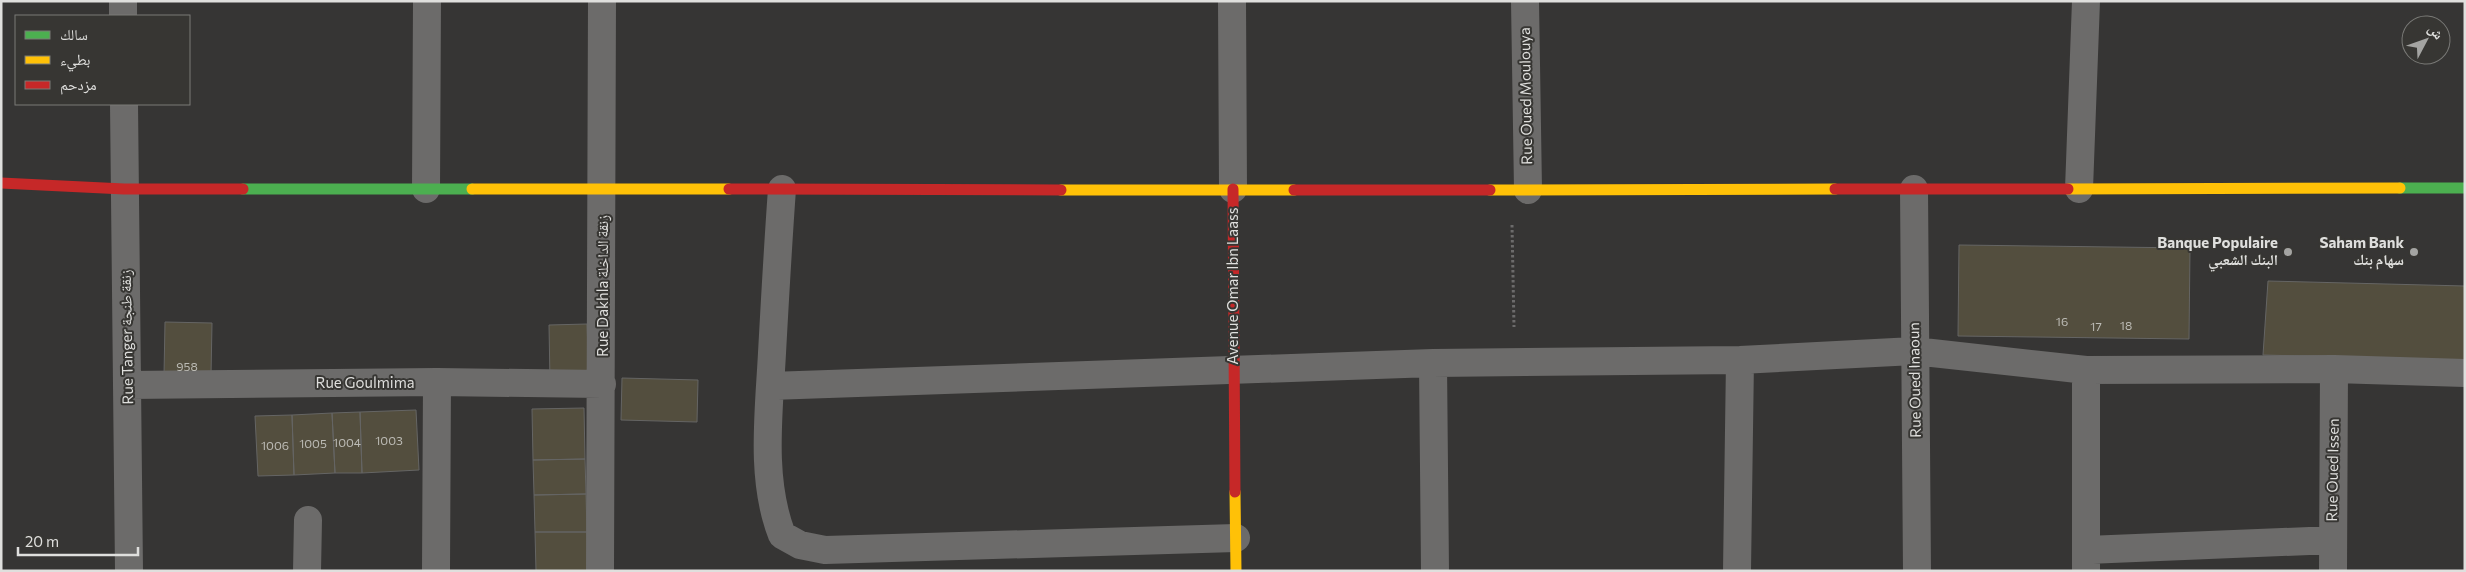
<svg xmlns="http://www.w3.org/2000/svg" width="2466" height="572" font-family="Commissioner,'Noto Naskh Arabic',sans-serif">
	<style>
		.building { fill: #534e3e; stroke: #656564 }
		.lines { fill: none; stroke-linecap: round; stroke-linejoin: round }
		.path { stroke: #6c6b6b; stroke-width: 3; stroke-dasharray: 2.5 2.5; stroke-linecap: butt }
		.street { stroke: #6c6b6a; stroke-width: 28 }
		.fast { stroke: #4caf50; stroke-width: 11 }
		.slow { stroke: #ffc107; stroke-width: 11 }
		.jam { stroke: #c62828; stroke-width: 11 }
		.poi-dot { fill: #a4a4a2; stroke: #373633; stroke-width: 2 }
		.labels { text-anchor: middle; stroke-width: 4; stroke-linejoin: round; paint-order: stroke }
		.number-label { font-size: 12px; fill: #bcbbb5 }
		.street-label { font-size: 15px; fill: #dfdfdd; stroke: #373633 }
		.poi-label { font-size: 15px; font-weight: bold; fill: #dfdfdd; stroke: #373633; text-anchor: end }
	</style>
	<rect width="100%" height="100%" fill="#363534"/>
	<path class="building" d="M1959,245L2190,248L2189,339L1958,336Z
		M2268,281L2465,286V360L2263,355Z
		M165,322L212,323L211,375H164Z
		M587,324L589,380L550,381L549,325Z
		M622,378L698,380L697,422L621,420Z
		M584,408L585,459L533,460L532,409Z
		M416,410L419,470L362,473L360,412Z
		M360,412L362,473H335L332,413Z
		M332,413L335,473L294,475L292,415Z
		M292,415L294,475L258,476L255,416Z
		M585,459L586,494L534,495L533,460Z
		M586,494L587,532H535L534,495Z
		M535,532H587L588,571H536Z"/>
	<g class="lines">
		<path class="path" d="M1512,225L1514,327"/>
		<path class="street" d="M123,1V16
			M1232,1L1233,189
			M1525,1L1528,190
			M124,104L129,571
			M426,189L427,1
			M782,189C778,244 775,298 772,353C769,412 760,479 782,535L800,545L825,550L1236,538
			M1914,189L1917,571
			M2079,189L2086,1
			M1433,363L1435,571
			M128,385L437,382L602,384
			M770,386L1433,363L1740,360L1914,351L2086,370L2334,369L2465,373
			M2087,550L2333,540
			M307,571L308,520
			M436,571L437,382
			M600,571L602,1
			M1737,571L1740,360
			M2086,571V370
			M2333,571L2334,369"/>
		<path class="fast" d="M2400,188H2465
			M243,189H472"/>
		<path class="slow" d="M472,189H729
			M2068,189L2400,188
			M1061,190H1294
			M1490,190L1835,189
			M1235,492L1236,571"/>
		<path class="jam" d="M1,183L124,189H243
			M729,189L1061,190
			M1233,189L1235,492
			M1835,189H2068
			M1294,190H1490"/>
	</g>
	<g class="poi-dot">
		<circle cx="2288" cy="252" r="5"/>
		<circle cx="2414" cy="252" r="5"/>
	</g>
	<g class="labels">
		<g class="number-label">
			<text x="2062" y="326">16</text>
			<text x="2126" y="330">18</text>
			<text x="2096" y="331">17</text>
			<text x="187" y="371">958</text>
			<text x="389" y="445">1003</text>
			<text x="347" y="447">1004</text>
			<text x="313" y="448">1005</text>
			<text x="275" y="450">1006</text>
		</g>
		<g class="street-label">
			<text transform="translate(1526 96) rotate(-91)" y="5">Rue Oued Moulouya</text>
			<text transform="translate(603 286) rotate(-90)" y="5">Rue Dakhla زنقة الداخلة</text>
			<text transform="translate(1233 286) rotate(-90)" y="5">Avenue Omar Ibn Laass</text>
			<text transform="translate(127 337) rotate(-91)" y="5">Rue Tanger زنقة طنجة</text>
			<text transform="translate(1915 380) rotate(-91)" y="5">Rue Oued Inaoun</text>
			<text x="365" y="388">Rue Goulmima</text>
			<text transform="translate(2333 470) rotate(-89)" y="5">Rue Oued Issen</text>
		</g>
		<g class="poi-label">
			<text x="2278" y="248">Banque Populaire<tspan x="2278" dy="17">البنك الشعبي</tspan></text>
			<text x="2404" y="248">Saham Bank<tspan x="2404" dy="17">سهام بنك</tspan></text>
		</g>
	</g>
	<rect width="2466" height="572" fill="none" stroke="#dfdfdd" stroke-width="5"/>
	<rect x="15" y="15" width="175" height="90" fill="#373633" stroke="#7a7a77"/>
	<rect x="25" y="31" width="25" height="8" fill="#4caf50" stroke="#7a7a77"/>
	<text x="60" y="40" font-size="15" fill="#dfdfdd">سالك</text>
	<rect x="25" y="56" width="25" height="8" fill="#ffc107" stroke="#7a7a77"/>
	<text x="60" y="65" font-size="15" fill="#dfdfdd">بطيء</text>
	<rect x="25" y="81" width="25" height="8" fill="#c62828" stroke="#7a7a77"/>
	<text x="60" y="90" font-size="15" fill="#dfdfdd">مزدحم</text>
	<g transform="translate(2426 40) rotate(49)"><circle r="24" fill="#373633" stroke="#7a7a77"/>
	<path d="M0-4L9 19L0 12L-9 19Z" fill="#a4a4a2"/>
	<text y="-8" font-size="14" font-weight="bold" text-anchor="middle" fill="#dfdfdd">ش</text>
	</g>
	<path d="M18 547v8h120v-8" fill="none" stroke="#dfdfdd" stroke-width="2.5"/>
	<text x="25" y="547" font-size="15" fill="#dfdfdd" stroke="#373633" stroke-width="4" paint-order="stroke">20 m</text>
</svg>
